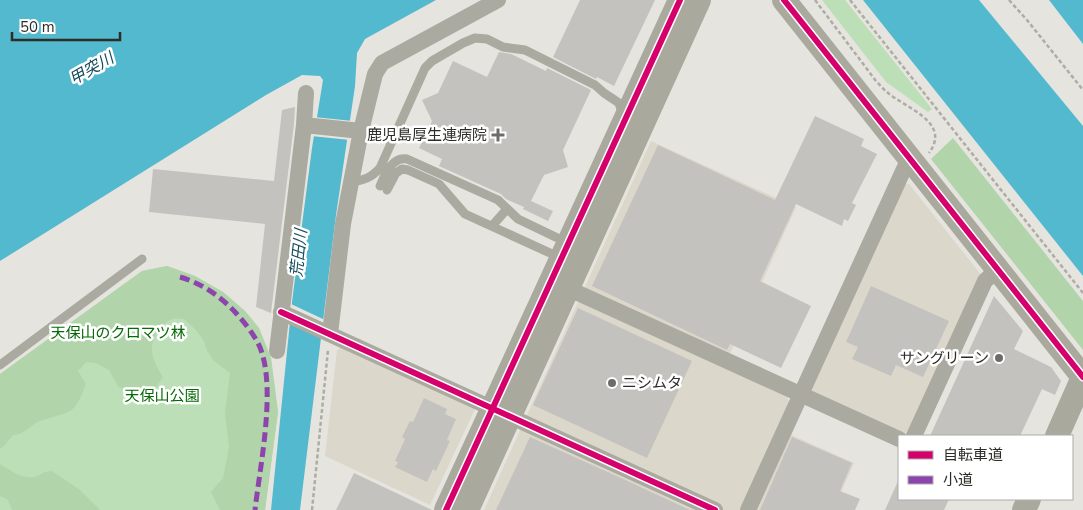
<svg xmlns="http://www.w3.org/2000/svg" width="1083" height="510" font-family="'Nunito Sans','Noto Sans JP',sans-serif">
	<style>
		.built { fill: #dbd7ca }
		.green { fill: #bddfb7 }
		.forest { fill: #b1d4aa }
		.water { fill: #52b9cf }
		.pier { fill: #e6e4de }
		.building { fill: #c4c2be }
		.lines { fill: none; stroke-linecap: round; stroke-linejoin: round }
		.path { stroke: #adada3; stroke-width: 2.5; stroke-dasharray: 4 2.5; stroke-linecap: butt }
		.lane { stroke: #aaaaa0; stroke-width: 9 }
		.street { stroke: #aaaaa0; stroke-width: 16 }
		.secondary { stroke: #aaa99d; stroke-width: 24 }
		.quiet { stroke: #8e44ad; stroke-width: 5; stroke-dasharray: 10 5; stroke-linecap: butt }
		.cycleway-casing { stroke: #fff; stroke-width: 9 }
		.cycleway { stroke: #d6006c; stroke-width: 6 }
		.poi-dot { fill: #6e6c67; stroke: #fff; stroke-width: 2 }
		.labels { text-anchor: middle; stroke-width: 5; stroke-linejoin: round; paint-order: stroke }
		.poi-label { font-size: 15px; fill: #2d2c27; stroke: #fff; text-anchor: end }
		.park-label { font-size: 15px; fill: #066906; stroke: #fff }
		.water-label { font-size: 16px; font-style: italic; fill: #174c5c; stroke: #fff }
	</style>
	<rect width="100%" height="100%" fill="#e6e4de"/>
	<path class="built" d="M651,141L796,207L724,367L787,396L789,403L778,429L854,463L833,510H484Z
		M909,184L982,276L910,433L904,435L813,394L811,387L902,185Z
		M343,346L476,407L430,505L325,456L337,350Z"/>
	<path class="green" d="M822,0H845L932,109L928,112L886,82Z
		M167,266L195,276L223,292L245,311L259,328L271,358L278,412L265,510H0V374L142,271Z"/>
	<path class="forest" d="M953,138L1083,301V350L931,159Z
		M167,266L195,276L223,292L245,311L259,328L271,358L278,412L265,510H220L211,492L223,478L229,447L225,413L230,373L214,361L207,351L204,341L196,330L184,319C181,319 176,318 172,319C162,323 153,336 152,347C151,358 158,369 163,377L155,389L134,396L118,386L109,370L96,363L86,362L78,371L86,384C73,418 71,410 40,421C29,425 27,434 13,435L5,445L0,449V374L142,271Z
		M0,464C9,470 23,479 34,477C41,475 44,471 52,471L80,490L100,510H12L8,500L0,496Z"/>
	<path class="water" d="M0,0H436L365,39L357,53L355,86L336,215L300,510H271L292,302L312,148L323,80L320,76L302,75L266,95L0,261Z
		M863,0H979L1083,126V276Z
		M1049,0H1083V44Z"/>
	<path class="pier" d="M314,117L353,121L350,140L311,136Z
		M291,304L325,320L324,339L288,322Z"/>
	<path class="building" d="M580,0H655L614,86L597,77L596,79L553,57Z
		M499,52L511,54L546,71L547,68L591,90L563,150L568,167L544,175L531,201L553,211L548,221L523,209L524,207L506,199L501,194L439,166L442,159L419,148L432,121L422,100L438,93L453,61L487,77Z
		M295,107L294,124L271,313L256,307L265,224L149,212L153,169L274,181L282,110Z
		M815,116L864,139L861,146L877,154L852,203L856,205L848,221L844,219L842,226L796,204L760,281L811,306L781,368L730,344L727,350L592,286L658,145L775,200Z
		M871,286L949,321L923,377L896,365L891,376L852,359L858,347L846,342Z
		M994,296L1023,331L1014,349L1051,367L1061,381L1055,395L1042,389L1020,436H930Z
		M578,308L692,361L647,458L533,405Z
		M424,398L447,409L445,414L456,419L447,440L450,441L436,471L433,469L427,482L395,467L398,462L395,461L405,439L402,437L410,421L413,422Z
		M530,437L621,478L690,510H496Z
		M792,437L852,463L840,491L860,499L855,510H760Z
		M354,473L432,510H336Z
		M899,479V499H949L944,510H885Z"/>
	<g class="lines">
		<path class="path" d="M815,0L876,81C880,85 883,89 887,92C905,108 952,122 929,153
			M850,0L1083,293
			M1009,0L1027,20L1083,90
			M312,510L328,350"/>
		<path class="lane" d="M351,182C364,180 371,178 380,168L425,68L432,61L463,43L475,38L487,39L503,47L525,50L595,85L604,93L619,103L623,115
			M380,186C385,175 392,156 407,159L498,200L518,219L568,243
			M387,190L396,173L402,169L408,170L439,184L465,214L561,258
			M492,226L507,209
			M0,365L142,259"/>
		<path class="street" d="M304,125L361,131
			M567,288L899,439
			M281,312L715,510
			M330,334L343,224L361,131L375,74L382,63L498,0
			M277,351L304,125L306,93
			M914,436L985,281L998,269
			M748,510L909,158"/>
		<path class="secondary" d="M784,0L1083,377
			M1057,436L1083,377
			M446,510L680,0
			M467,510L699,0
			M1024,510L1029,499"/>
		<path class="quiet" d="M180,277C201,283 220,296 235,312C245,323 258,339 262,353C275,395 260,466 255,510"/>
		<g class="cycleway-casing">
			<path id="cycleway" d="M784,0L1083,377
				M281,312L715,510
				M446,510L680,0"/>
		</g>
		<use href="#cycleway" class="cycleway"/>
	</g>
	<g class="poi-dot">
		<path d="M495.5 127.5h5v5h5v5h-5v5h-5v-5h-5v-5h5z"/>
		<circle cx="999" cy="358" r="5"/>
		<circle cx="612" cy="383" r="5"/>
	</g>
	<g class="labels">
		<g class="poi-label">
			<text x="487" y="140">鹿児島厚生連病院</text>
			<text x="989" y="363">サングリーン</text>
			<text x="622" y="388" text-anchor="start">ニシムタ</text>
		</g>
		<g class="park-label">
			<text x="118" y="338">天保山のクロマツ林</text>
			<text x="162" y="401">天保山公園</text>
		</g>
		<g class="water-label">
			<text transform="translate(91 68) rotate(-30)" y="6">甲突川</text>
			<text transform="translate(298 253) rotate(-84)" y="6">荒田川</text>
		</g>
	</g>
	<rect x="898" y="435" width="175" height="65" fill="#ffffff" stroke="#ababa9"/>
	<rect x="908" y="451" width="25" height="8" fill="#d6006c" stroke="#ababa9"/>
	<text x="943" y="460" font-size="15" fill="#2d2c27">自転車道</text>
	<rect x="908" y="476" width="25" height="8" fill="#8e44ad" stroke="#ababa9"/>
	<text x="943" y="485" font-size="15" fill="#2d2c27">小道</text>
	<path d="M12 32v8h108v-8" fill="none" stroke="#2d2c27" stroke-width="2.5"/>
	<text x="20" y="32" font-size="15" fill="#2d2c27" stroke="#ffffff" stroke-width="4" paint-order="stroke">50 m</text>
</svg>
